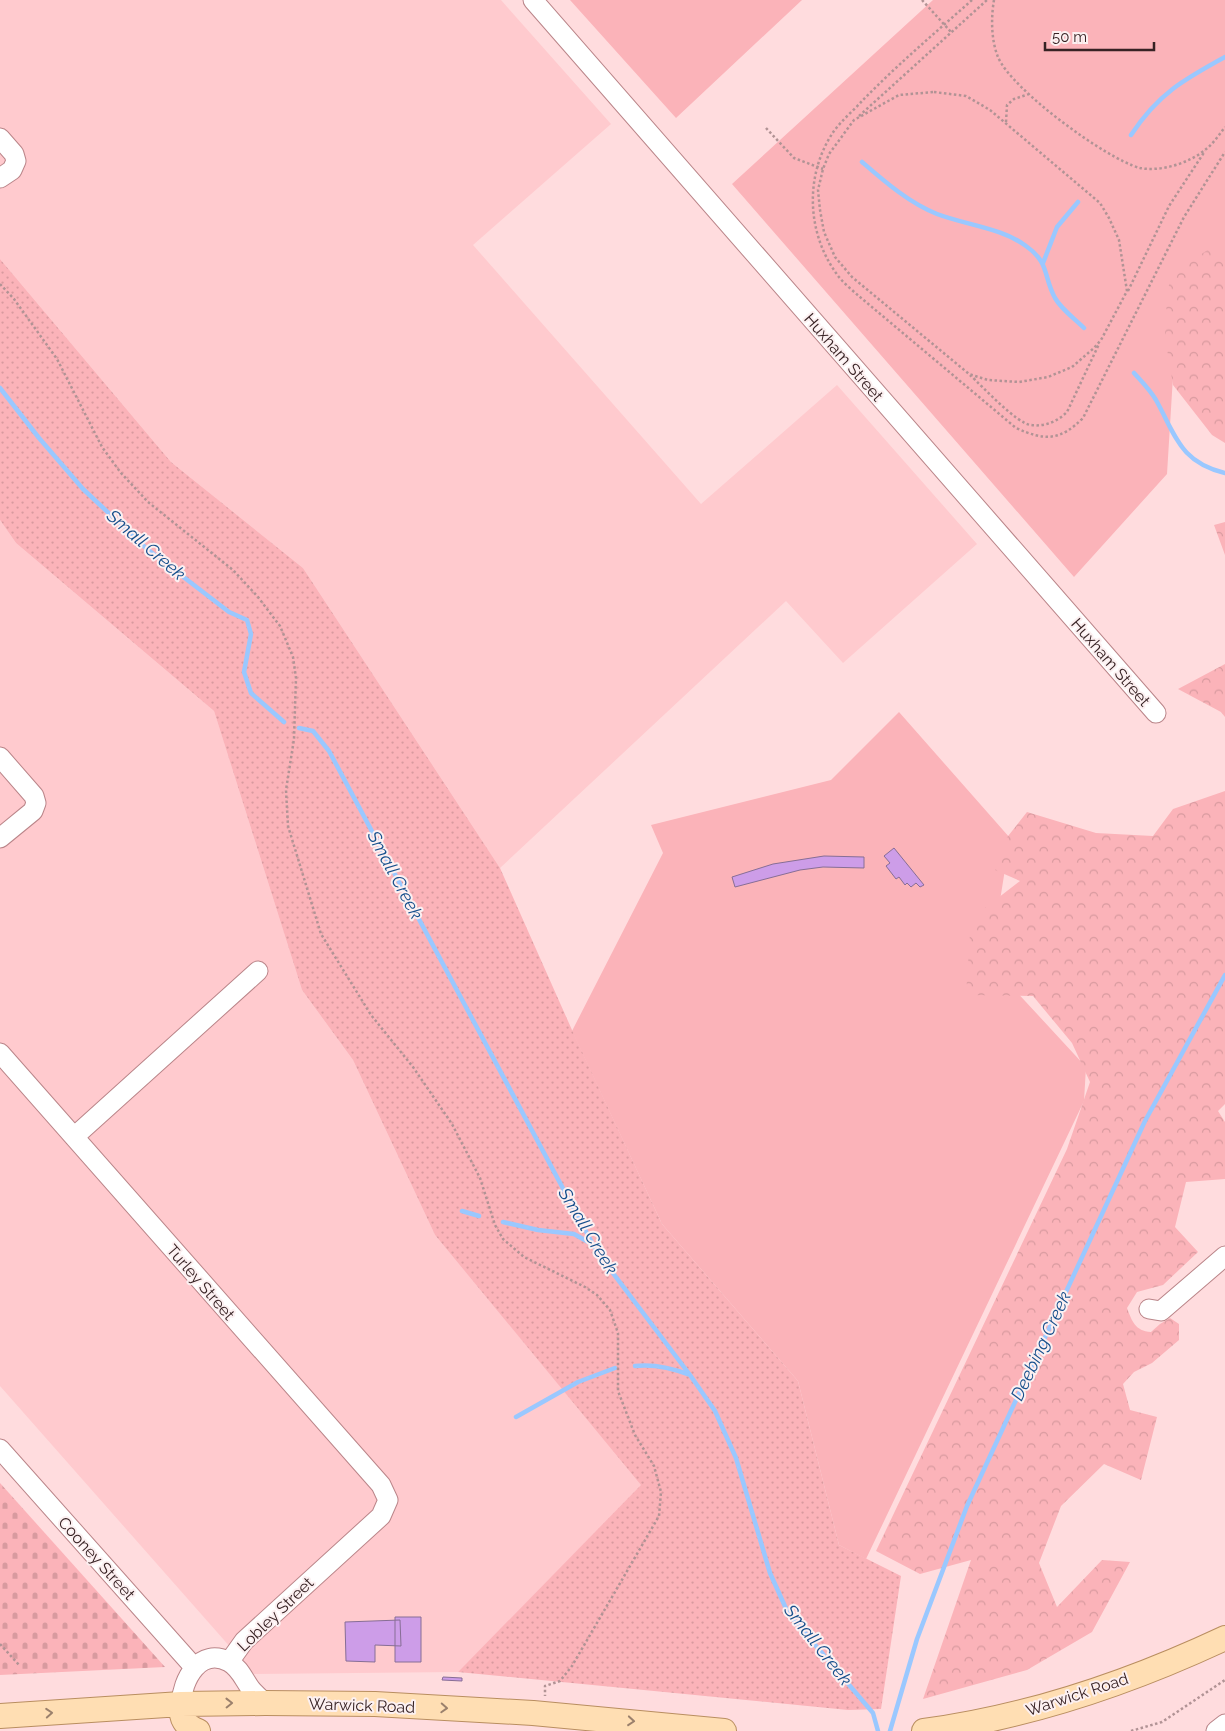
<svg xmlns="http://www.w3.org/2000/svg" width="1225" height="1731" font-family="Raleway,sans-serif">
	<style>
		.built { fill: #ffcace }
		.grass { fill: #fbb3b9 }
		.forest { fill: url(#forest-crowns) }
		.cemetery { fill: url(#cemetery-stones) }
		.park { fill: url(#park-dots) }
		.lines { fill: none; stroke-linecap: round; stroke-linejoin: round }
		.stream { stroke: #9ac8ff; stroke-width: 4.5 }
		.building { fill: #cd9de8; stroke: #876e95 }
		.minor-casing { stroke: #ba8589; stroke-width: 21 }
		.major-casing { stroke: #b98e60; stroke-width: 26 }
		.path { stroke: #b19395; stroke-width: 2.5; stroke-dasharray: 2.5 2.5; stroke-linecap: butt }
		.minor { stroke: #fff; stroke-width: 19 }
		.major { stroke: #ffdeb3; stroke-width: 24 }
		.oneway { stroke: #9b806c }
		.labels { text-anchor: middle; stroke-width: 4; stroke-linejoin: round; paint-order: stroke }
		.street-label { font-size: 16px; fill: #372224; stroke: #fcf0f1 }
		.water-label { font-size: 18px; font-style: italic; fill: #164f8c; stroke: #fcf0f1 }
	</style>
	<defs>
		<pattern id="forest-crowns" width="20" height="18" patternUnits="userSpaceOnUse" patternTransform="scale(1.25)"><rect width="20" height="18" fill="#fbb3b9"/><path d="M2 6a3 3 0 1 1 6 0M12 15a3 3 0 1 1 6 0" fill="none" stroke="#d89a9f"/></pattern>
		<pattern id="cemetery-stones" width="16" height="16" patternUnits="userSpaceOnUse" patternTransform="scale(1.25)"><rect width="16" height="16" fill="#fbb3b9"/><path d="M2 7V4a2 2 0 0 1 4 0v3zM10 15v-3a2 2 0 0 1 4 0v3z" fill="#d89a9f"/></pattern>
		<pattern id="park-dots" width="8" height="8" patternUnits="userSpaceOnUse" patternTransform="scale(1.25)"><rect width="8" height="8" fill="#fbb3b9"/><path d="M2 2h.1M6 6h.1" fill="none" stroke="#d89a9f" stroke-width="1.8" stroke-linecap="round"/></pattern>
	</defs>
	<rect width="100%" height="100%" fill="#ffdcde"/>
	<path class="built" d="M0,0H501L611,124L473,245L701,504L837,385L977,544L843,663L786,601L500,868L303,568L171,462L0,259Z
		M0,520L16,543L214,711L302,990L353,1060L435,1235L642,1485L458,1672L254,1674L0,1386Z"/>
	<path class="grass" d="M570,0H802L676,118Z
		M933,0H1225V291L1174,360L1167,474L1074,577L732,184Z
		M899,712L1010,838L990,963L1086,1067L1084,1101L866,1559L839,1545L798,1381L662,1224L572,1031L663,853L651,825L831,780Z"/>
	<path class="forest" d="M1215,245L1225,246V443L1212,435L1173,385L1165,337L1167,294L1173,267L1188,263Z
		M1225,522V555L1214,525Z
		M1225,664V717L1221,712L1178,689Z
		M1225,791V1104L1218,1111L1225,1122V1179L1186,1182L1175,1227L1198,1252L1163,1285L1137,1292L1127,1308C1132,1321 1135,1331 1151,1332L1160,1324L1170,1318L1179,1324V1340L1152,1363L1134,1372L1123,1384L1130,1410L1157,1417L1141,1480L1104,1464L1061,1506L1039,1563L1057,1607L1102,1560L1130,1562L1092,1632L1027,1670L923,1699L971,1560L920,1574L876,1551L1067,1149L1090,1082L1072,1043L1033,996L966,995L970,933L981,911L1020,881L995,870L1001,845L1027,812L1096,833L1153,836L1173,809Z"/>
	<path class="cemetery" d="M0,1483L165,1667L0,1675Z"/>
	<path class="park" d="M0,259L171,462L303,568L500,868L572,1030L662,1224L798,1381L839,1545L901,1576L881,1709L848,1710L458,1672L641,1485L435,1235L353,1060L302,990L214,711L16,543L0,520Z"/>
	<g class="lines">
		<path class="stream" d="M1131,135C1158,94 1183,80 1225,57
			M862,162C884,181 909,203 937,214C966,225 1002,228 1026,246C1050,263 1043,276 1055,298C1062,310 1074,318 1084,328
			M1043,263L1057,227L1078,202
			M1134,373C1142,382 1150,390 1156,400C1176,436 1180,462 1225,473
			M0,388L39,438L83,489L147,549L229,612L247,620L251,634L244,672L251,693L284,722
			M299,728L313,731L329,751L597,1252L690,1375L715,1411L736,1458L770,1573L788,1613L873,1713L878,1731
			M462,1211L479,1216
			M503,1222L538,1230L574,1234L590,1243
			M635,1366C654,1364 672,1368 690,1375
			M516,1417L578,1382L615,1368
			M890,1731L917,1639L967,1506L1145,1121L1225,975"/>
	</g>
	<path class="building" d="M894,848L924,885L920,887L916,883L911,887L907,883L905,885L899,877L896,879L886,866L890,863L884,856Z
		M824,856L864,857V868L823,867L800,870L735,887L732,877L773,864Z
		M395,1617H421V1662H395Z
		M400,1620L401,1646L375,1645V1662L346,1661L345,1622Z
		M443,1677L462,1678V1681L442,1680Z"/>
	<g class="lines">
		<g class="minor-casing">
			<path id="minor" d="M533,0L1156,713
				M0,138L14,154L16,161L12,170L0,178
				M0,757L34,796L36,803L33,811L0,838
				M0,1053L381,1485L388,1500L381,1516L244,1641L229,1662
				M74,1137L258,971
				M1149,1309L1161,1311L1225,1256
				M0,1449L194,1667
				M181,1704C182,1680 200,1646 229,1662C240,1668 244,1680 251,1689C255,1694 260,1698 265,1703
				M1216,1731L1225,1724"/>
		</g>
		<g class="major-casing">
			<path id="major" d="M181,1704C181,1719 184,1725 198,1731
				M0,1716L181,1704L265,1703L375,1704L533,1713L724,1731
				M924,1731C1029,1717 1129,1683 1225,1638"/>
		</g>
		<path class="path" d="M922,0L951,32
			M972,0C935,33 897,65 863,100C854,110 842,120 834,131C805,173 806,231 836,273C842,282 852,290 860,297L1016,428C1045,441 1060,441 1083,418L1184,217L1225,152
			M994,0C991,17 991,40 998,57C1011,89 1106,159 1140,168C1161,172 1189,163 1205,150C1213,144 1219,135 1225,127
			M934,92L966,96L990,110L1100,203L1109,218L1119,240L1127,291L1101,340L1094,348L1072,367L1048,377L1019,382L988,380L969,374L852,277L835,257L824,232L820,210L818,190L823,169L829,154L854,120L899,95Z
			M859,116L987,0
			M1006,122L1007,105L1014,99L1029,94
			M766,128L794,158L823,169
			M0,284L14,299L57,359L102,447L121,473L148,502L233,570L258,597L280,626L293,657L296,678L294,739L286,790L288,826L321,934L371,1015L413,1067L452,1124L480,1178L495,1225L503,1239L524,1257L585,1287L597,1295L610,1310L618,1333V1391L635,1435L654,1466L661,1492L659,1516L572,1666L560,1681L545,1686V1696
			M1128,291L1169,206L1205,151
			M970,375C982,386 1017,424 1031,425C1045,427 1058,421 1067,412L1099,344
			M0,1644L20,1666
			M1131,1731L1162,1722L1225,1680"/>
		<use href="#minor" class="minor"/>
		<use href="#major" class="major"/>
	</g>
	<defs><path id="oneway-chevron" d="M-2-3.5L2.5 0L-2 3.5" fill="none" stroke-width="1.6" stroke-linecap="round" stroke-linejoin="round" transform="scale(1.25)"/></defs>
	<g class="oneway">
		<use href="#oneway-chevron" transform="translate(229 1703) rotate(-1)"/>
		<use href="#oneway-chevron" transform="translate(444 1708) rotate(3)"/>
		<use href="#oneway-chevron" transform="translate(49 1713) rotate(-4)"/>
		<use href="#oneway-chevron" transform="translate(631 1721) rotate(5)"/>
	</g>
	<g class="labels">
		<g class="street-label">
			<text transform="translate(844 357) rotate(49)" y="6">Huxham Street</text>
			<text transform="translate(1111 662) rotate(49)" y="6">Huxham Street</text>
			<text transform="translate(201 1282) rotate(49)" y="6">Turley Street</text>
			<text transform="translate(97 1558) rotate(48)" y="6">Cooney Street</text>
			<text transform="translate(275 1614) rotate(-44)" y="6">Lobley Street</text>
			<text transform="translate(1077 1694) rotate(-18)" y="6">Warwick Road</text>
			<text transform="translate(362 1705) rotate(2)" y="6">Warwick Road</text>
		</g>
		<g class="water-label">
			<text transform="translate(146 545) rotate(41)" y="6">Small Creek</text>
			<text transform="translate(395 875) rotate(62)" y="6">Small Creek</text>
			<text transform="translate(588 1231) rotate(59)" y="6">Small Creek</text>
			<text transform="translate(1041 1346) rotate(-65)" y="6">Deebing Creek</text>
			<text transform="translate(818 1645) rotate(52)" y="6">Small Creek</text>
		</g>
	</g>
	<path d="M1045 42v8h109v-8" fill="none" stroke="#372224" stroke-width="2.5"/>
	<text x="1052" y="42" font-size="15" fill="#372224" stroke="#fcf0f1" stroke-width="4" paint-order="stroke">50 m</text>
</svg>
